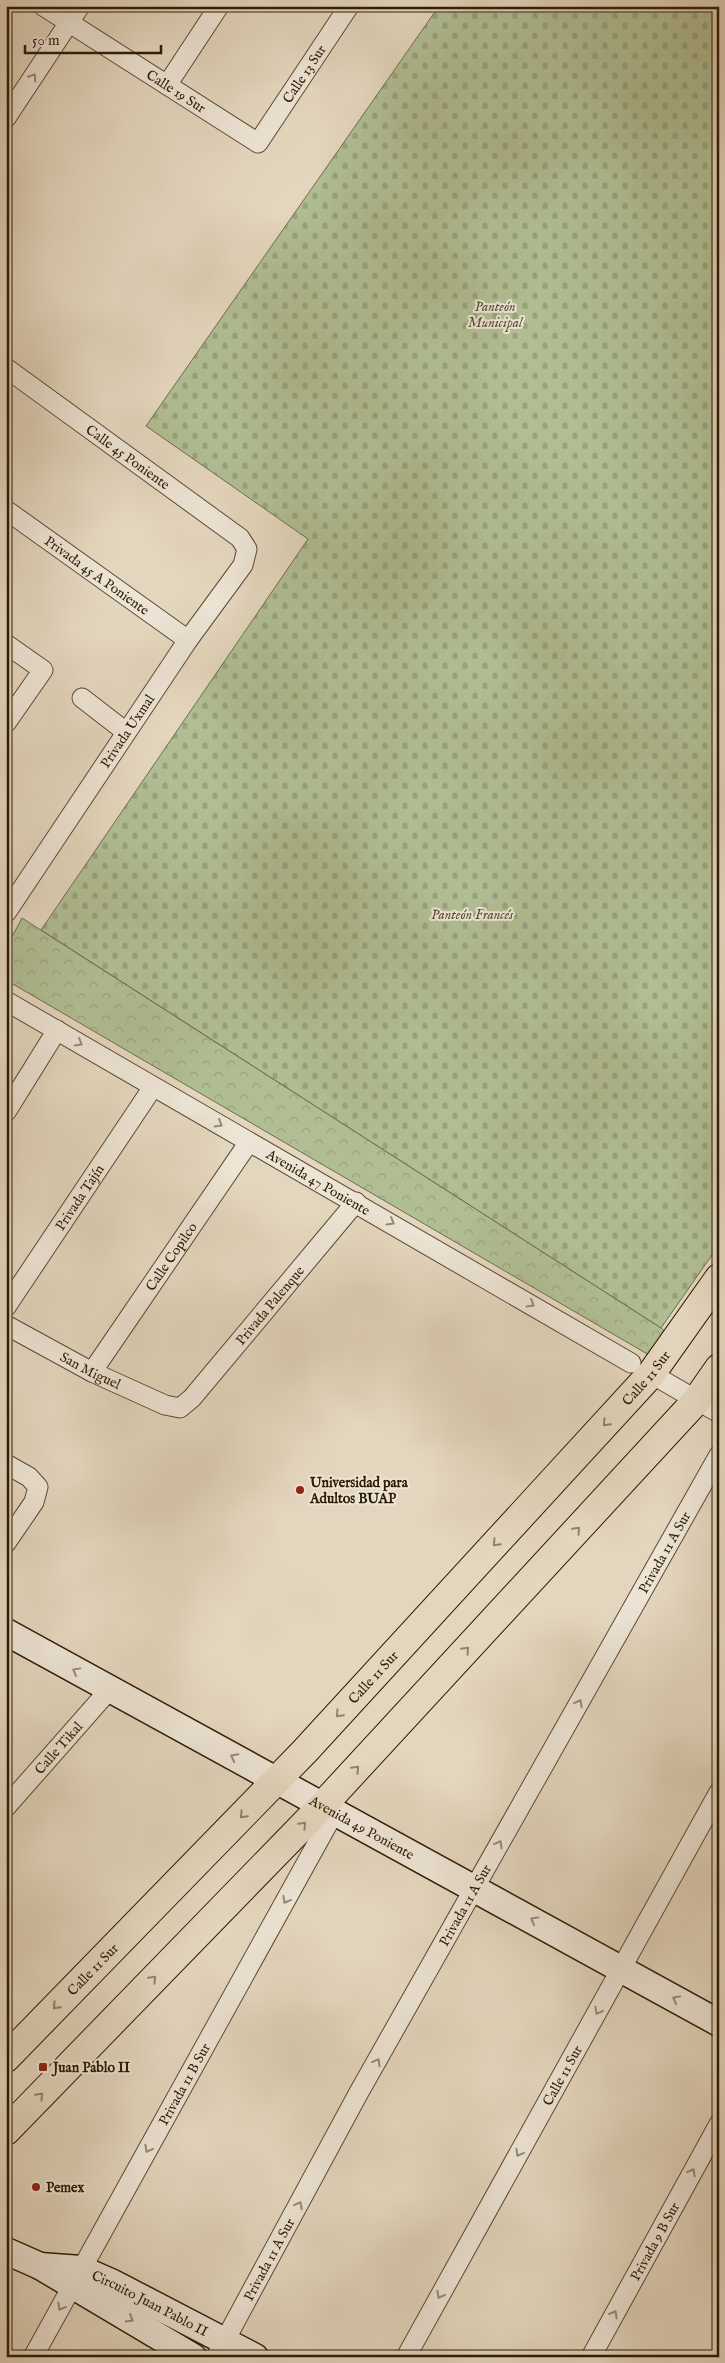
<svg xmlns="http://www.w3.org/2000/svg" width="725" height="2363" font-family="'IM FELL English',serif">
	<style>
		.cemetery { fill: url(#cemetery-stones); stroke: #6e6d4c }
		.park { fill: url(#park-crowns); stroke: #6e6d4c }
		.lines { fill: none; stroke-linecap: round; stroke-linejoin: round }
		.street-casing { stroke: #5a4a33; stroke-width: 21 }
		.secondary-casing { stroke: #2c1c05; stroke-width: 29 }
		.primary-casing { stroke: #2c1c05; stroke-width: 30 }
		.street { stroke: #ede4d5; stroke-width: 19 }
		.secondary { stroke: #ede4d5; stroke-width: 26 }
		.primary { stroke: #e4d6be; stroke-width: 28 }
		.oneway { stroke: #968a77 }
		.oneway2 { stroke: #91826b }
		.poi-dot { fill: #8f2418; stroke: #ede4d5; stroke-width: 2 }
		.labels { text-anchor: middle; stroke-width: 4; stroke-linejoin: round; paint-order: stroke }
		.street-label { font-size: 14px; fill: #2c1c05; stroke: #ede4d5 }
		.park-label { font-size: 14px; font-style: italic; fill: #544d30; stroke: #ede4d5 }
		.poi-label { font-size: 14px; font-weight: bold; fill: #2c1c05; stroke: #ede4d5; text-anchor: start }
	</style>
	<defs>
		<pattern id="cemetery-stones" width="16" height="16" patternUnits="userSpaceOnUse" patternTransform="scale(1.25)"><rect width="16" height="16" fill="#b1be94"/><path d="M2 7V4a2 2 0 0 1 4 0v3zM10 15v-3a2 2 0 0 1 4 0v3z" fill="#98a37e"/></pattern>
		<pattern id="park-crowns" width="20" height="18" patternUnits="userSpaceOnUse" patternTransform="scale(1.25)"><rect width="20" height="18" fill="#b1be94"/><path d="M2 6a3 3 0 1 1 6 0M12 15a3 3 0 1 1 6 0" fill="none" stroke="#98a37e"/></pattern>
	</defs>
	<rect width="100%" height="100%" fill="#e4d6be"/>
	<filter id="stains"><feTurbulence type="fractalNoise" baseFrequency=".004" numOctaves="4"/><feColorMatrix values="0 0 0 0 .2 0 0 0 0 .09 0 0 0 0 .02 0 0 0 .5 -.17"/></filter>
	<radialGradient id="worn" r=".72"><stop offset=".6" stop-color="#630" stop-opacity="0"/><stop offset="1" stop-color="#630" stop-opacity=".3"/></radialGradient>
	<path class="cemetery" d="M439,6H719V1245L661,1328L41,930L308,539L146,426Z"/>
	<path class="park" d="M22,918L661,1328L671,1336L649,1355L6,980V948Z"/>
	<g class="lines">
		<g class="street-casing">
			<g id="street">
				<path id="s1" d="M43,6L258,143L349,6"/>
				<path d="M167,85L219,6"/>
				<path d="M6,118L80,6"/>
				<path id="s2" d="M6,368L240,538L247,549L243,565L188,640L6,913"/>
				<path id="s3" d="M6,510L188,640"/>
				<path d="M6,644L43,670L6,723"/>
				<path d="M82,698L126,732"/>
				<path id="s4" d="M6,1001L631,1363"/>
				<path d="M6,1112L57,1030"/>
				<path id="s5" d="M6,1307L153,1087"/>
				<path id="s6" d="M6,1325L92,1372L165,1405L180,1408L192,1398L356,1202"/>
				<path id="s7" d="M92,1372L249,1142"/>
				<path d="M648,1372L719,1413"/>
				<path d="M6,1464L29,1477L38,1487L34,1502L6,1543"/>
				<path id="s8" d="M6,1807L110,1689"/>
				<path id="s9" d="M33,2357L335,1811"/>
				<path id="s10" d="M216,2357L358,2094L719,1455"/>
				<path id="s11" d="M406,2357L719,1792"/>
				<path id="s12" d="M591,2357L719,2124"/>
			</g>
		</g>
		<g class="secondary-casing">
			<g id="secondary">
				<path id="s13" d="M6,1632L719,2023"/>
				<path d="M6,2251L40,2266L193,2357"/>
				<path id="s14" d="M40,2266L81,2269L113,2283L255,2357"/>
			</g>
		</g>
		<g class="primary-casing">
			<g id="primary">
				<path id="s15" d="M6,2058L305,1751L651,1374L719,1278"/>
				<path d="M6,2131L323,1805L696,1401L719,1368"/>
			</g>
		</g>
		<use href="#street" class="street"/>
		<use href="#secondary" class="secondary"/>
		<use href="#primary" class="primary"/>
	</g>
	<defs><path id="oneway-chevron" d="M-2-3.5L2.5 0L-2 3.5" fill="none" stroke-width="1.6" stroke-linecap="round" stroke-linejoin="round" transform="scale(1.25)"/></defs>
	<g class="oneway">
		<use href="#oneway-chevron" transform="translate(33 77) rotate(-57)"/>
		<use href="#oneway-chevron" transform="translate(79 1043) rotate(30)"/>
		<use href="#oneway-chevron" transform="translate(219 1124) rotate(30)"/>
		<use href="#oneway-chevron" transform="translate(391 1222) rotate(30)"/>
		<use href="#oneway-chevron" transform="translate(531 1304) rotate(30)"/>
		<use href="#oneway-chevron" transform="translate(76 1671) rotate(-151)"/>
		<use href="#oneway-chevron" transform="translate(579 1703) rotate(-61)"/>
		<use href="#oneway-chevron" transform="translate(234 1757) rotate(-152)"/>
		<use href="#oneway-chevron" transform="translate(499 1844) rotate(-61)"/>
		<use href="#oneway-chevron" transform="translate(286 1900) rotate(119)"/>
		<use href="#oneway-chevron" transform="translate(534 1920) rotate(-151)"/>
		<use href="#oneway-chevron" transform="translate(676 1999) rotate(-151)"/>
		<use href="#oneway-chevron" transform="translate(598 2011) rotate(119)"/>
		<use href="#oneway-chevron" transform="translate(377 2062) rotate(-61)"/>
		<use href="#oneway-chevron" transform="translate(148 2149) rotate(119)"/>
		<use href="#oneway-chevron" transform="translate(519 2153) rotate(119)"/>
		<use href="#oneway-chevron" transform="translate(692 2172) rotate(-61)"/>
		<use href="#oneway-chevron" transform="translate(299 2205) rotate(-62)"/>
		<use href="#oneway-chevron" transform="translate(440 2295) rotate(119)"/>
		<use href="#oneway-chevron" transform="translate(61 2307) rotate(119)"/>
		<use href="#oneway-chevron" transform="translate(614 2314) rotate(-61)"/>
		<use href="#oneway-chevron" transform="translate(130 2319) rotate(31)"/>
	</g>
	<g class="oneway2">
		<use href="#oneway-chevron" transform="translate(606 1423) rotate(133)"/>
		<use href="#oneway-chevron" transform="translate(577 1530) rotate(-47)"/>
		<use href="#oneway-chevron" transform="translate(496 1543) rotate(133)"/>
		<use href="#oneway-chevron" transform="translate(466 1650) rotate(-47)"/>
		<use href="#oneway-chevron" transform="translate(339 1714) rotate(133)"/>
		<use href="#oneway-chevron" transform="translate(356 1769) rotate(-47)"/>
		<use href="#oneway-chevron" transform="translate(243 1815) rotate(134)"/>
		<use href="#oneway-chevron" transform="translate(303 1825) rotate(-46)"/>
		<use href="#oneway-chevron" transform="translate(153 1979) rotate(-46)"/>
		<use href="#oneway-chevron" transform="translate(56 2006) rotate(134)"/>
		<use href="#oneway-chevron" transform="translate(40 2096) rotate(-46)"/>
	</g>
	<g class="poi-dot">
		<circle cx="300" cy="1490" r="5"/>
		<rect x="38" y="2062" width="10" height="10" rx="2.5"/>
		<circle cx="36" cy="2187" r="5"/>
	</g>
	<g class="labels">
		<g class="street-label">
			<text dy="5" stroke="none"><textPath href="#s1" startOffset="338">Calle 13 Sur</textPath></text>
			<text dy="5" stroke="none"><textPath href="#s1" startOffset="158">Calle 19 Sur</textPath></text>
			<text dy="5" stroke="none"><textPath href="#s2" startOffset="151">Calle 45 Poniente</textPath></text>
			<text dy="5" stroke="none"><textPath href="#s3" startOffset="112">Privada 45 A Poniente</textPath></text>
			<text transform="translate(127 731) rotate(-56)" y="5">Privada Uxmal</text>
			<text dy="5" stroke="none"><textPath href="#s4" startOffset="361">Avenida 47 Poniente</textPath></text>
			<text dy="5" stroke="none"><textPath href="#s5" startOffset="132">Privada Tajín</textPath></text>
			<text dy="5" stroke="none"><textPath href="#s7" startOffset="140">Calle Copilco</textPath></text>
			<text dy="5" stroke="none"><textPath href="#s6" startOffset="330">Privada Palenque</textPath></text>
			<text dy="5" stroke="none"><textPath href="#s6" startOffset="96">San Miguel</textPath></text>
			<text dy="5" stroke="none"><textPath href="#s15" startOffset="934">Calle 11 Sur</textPath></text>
			<text dy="5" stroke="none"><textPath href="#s10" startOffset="921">Privada 11 A Sur</textPath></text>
			<text dy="5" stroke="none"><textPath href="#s15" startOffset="529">Calle 11 Sur</textPath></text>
			<text dy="5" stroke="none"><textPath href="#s8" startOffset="79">Calle Tikal</textPath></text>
			<text dy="5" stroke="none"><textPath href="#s13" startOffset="406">Avenida 49 Poniente</textPath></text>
			<text dy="5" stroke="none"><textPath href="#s10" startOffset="516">Privada 11 A Sur</textPath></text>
			<text dy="5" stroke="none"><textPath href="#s15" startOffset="124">Calle 11 Sur</textPath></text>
			<text dy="5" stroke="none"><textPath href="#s11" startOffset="322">Calle 11 Sur</textPath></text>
			<text dy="5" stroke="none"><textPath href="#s9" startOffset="312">Privada 11 B Sur</textPath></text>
			<text dy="5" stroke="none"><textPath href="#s12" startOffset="132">Privada 9 B Sur</textPath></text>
			<text dy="5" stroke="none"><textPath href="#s10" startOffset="111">Privada 11 A Sur</textPath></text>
			<text dy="5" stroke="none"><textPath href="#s14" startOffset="118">Circuito Juan Pablo II</textPath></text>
		</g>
		<g class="park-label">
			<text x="495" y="311">Panteón<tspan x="495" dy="16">Municipal</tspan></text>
			<text x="472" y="919">Panteón Francés</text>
		</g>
		<g class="poi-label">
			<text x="310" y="1487">Universidad para<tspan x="310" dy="16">Adultos BUAP</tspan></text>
			<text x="53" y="2072">Juan Pablo II</text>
			<text x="46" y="2192">Pemex</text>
		</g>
	</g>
	<rect width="725" height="2363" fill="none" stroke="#e4d6be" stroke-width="25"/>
	<rect x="8" y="8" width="710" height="2348" fill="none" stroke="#2c1c05" stroke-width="2.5"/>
	<rect x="12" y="12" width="700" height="2338" fill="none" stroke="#2c1c05"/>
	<path d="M25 45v8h136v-8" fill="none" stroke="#2c1c05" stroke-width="2.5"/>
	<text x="32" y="45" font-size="15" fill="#2c1c05" stroke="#ede4d5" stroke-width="4" paint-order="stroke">50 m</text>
	<rect width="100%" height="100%" filter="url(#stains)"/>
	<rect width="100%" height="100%" fill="url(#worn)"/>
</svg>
